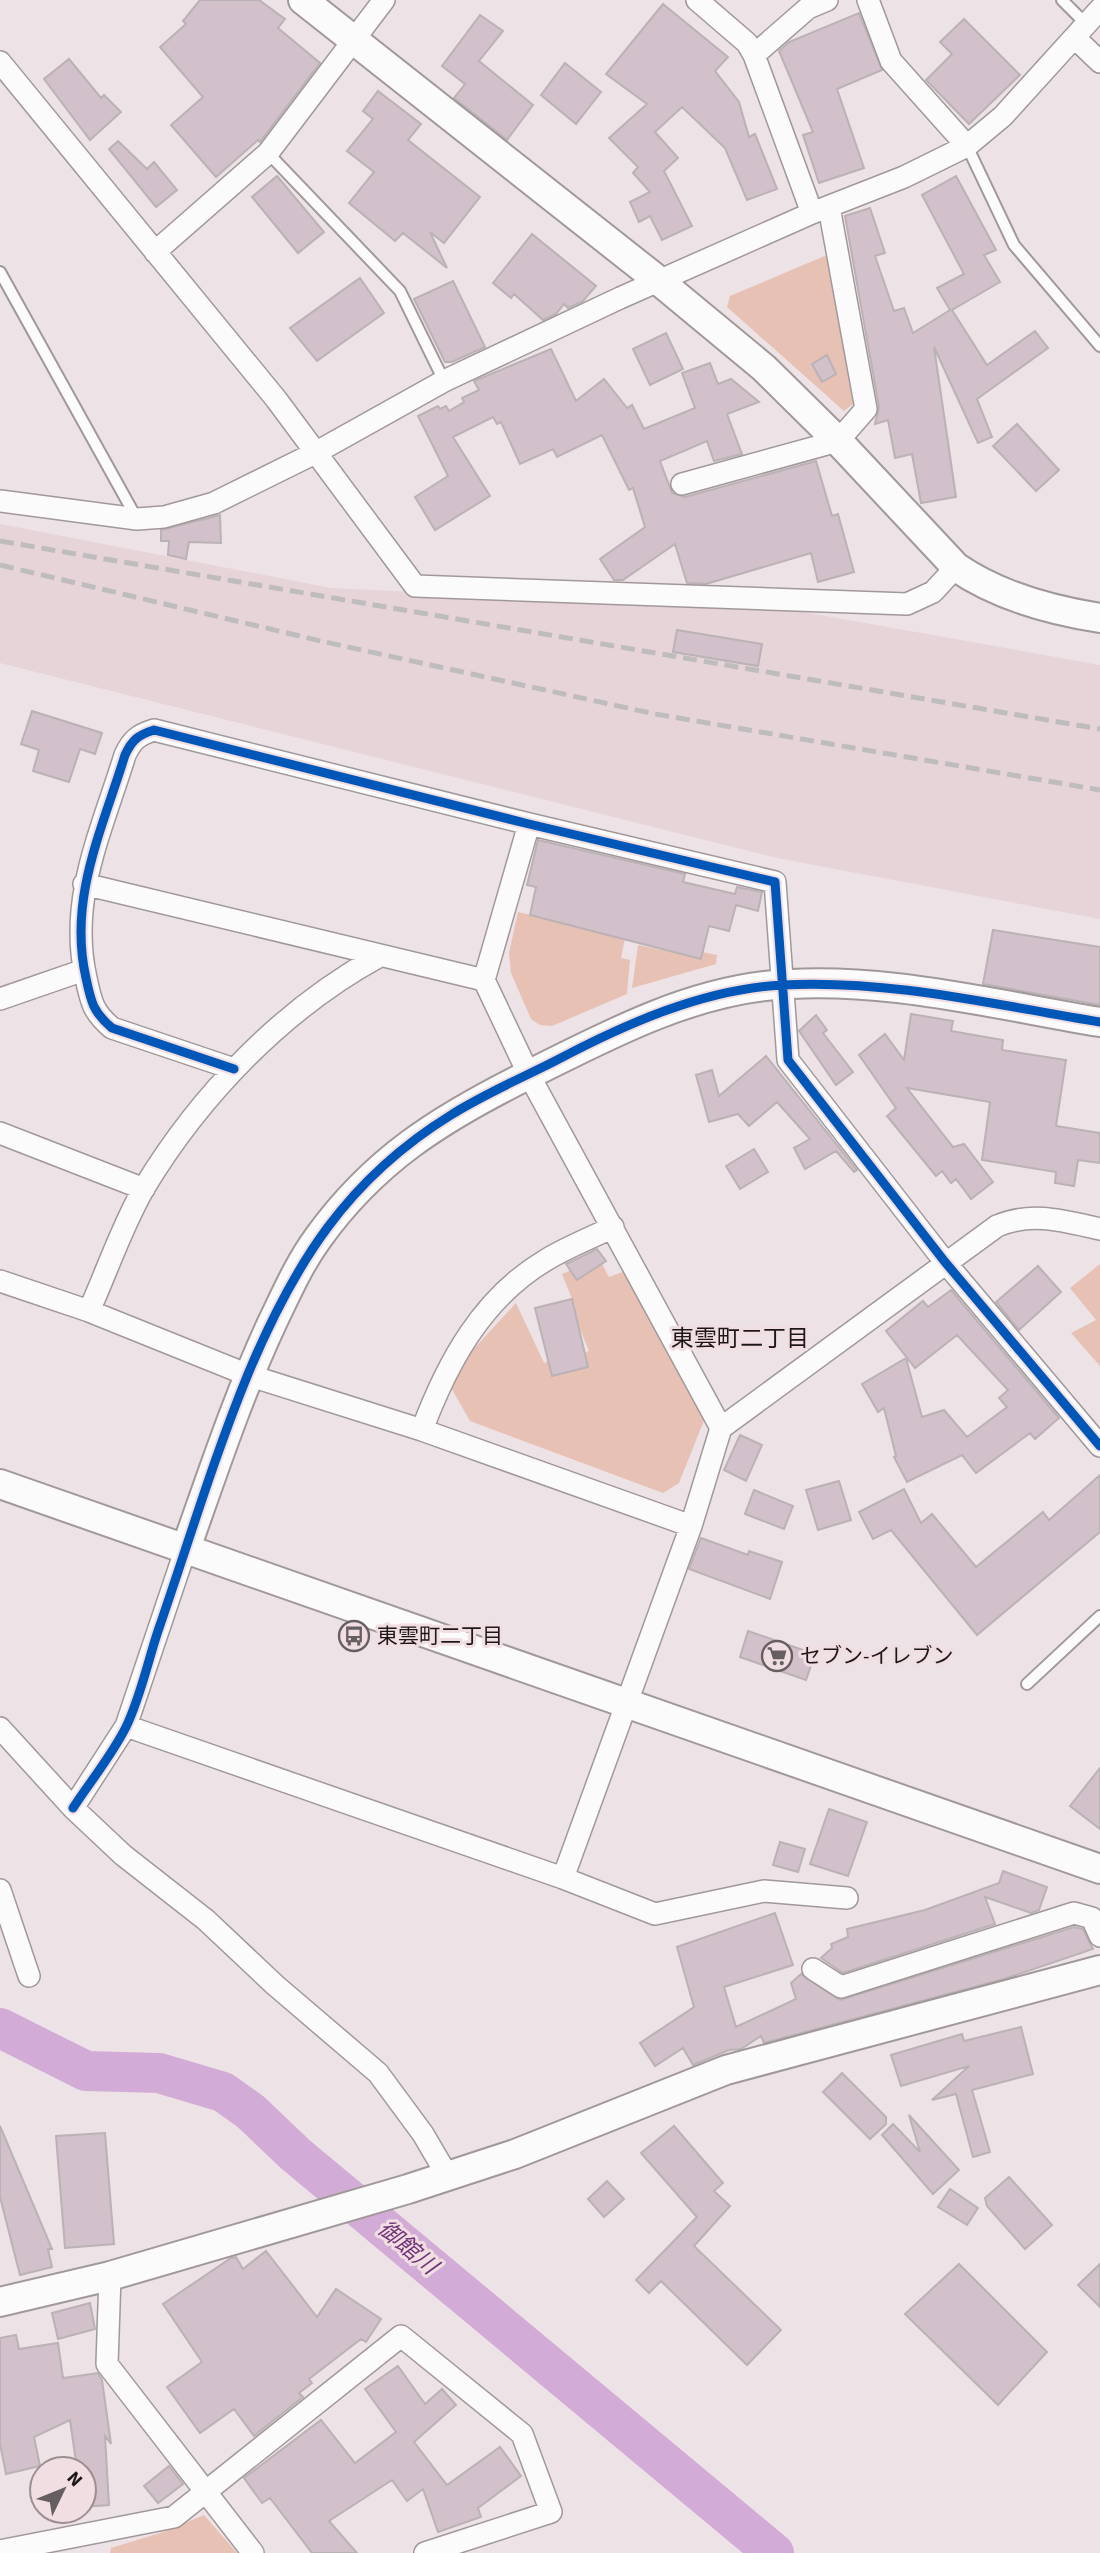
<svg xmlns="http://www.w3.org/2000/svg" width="1100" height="2553" font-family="'Source Sans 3','Noto Sans JP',sans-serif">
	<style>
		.built { fill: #e7d4d8 }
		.green { fill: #e8c1b5 }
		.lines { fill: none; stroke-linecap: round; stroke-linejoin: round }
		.river { stroke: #d2acd6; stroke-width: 40 }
		.building { fill: #d2c0ca; stroke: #bab2b5; stroke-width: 2 }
		.service-casing { stroke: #a1989a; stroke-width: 14 }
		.minor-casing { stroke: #a1989a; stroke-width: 24 }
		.tertiary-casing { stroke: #a1989a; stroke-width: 32 }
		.service { stroke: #fcfbfb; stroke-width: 10 }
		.minor { stroke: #fcfbfb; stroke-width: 21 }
		.tertiary { stroke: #fcfbfb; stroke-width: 28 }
		.rail { stroke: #bebcbc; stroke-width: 5; stroke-dasharray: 14 7; stroke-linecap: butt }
		.cycleway-casing { stroke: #f1dee2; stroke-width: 13 }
		.cycleway { stroke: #0057b8; stroke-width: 9 }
		.labels { text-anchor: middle; stroke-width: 6; stroke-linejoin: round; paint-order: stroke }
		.poi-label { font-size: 21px; fill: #1d1718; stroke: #f1dee2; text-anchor: start }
		.neighbourhood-label { font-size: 23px; fill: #1d1718; stroke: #f1dee2 }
		.water-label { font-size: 23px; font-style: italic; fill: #71347a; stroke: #f1dee2 }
	</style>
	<rect width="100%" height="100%" fill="#ede2e5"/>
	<path class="built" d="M0,524L331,588L798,611L1100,665V919L777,858L0,663Z"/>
	<path class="green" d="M827,255L853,404L844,411L727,307L730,296Z
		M518,912L625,938L621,958L630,960L627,994L552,1026L540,1025L531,1019L511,973L509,953Z
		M638,945L700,958L702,952L717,955L716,964L632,988Z
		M599,1258L609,1277L631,1269L705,1418L679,1483L663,1493L470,1421L450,1386L468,1355L516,1303L544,1363L555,1359L558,1364L589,1351L571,1307L575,1306L562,1274Z
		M1100,1264V1366L1071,1333L1096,1320L1070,1288Z
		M204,2515L237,2553H110L111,2548L163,2532Z"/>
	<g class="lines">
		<path class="river" d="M0,2028L86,2071L159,2073L223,2092L251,2112L295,2154L774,2553"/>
	</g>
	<path class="building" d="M200,0H259L285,19L278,28L320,63L260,142L258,140L216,177L171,125L203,97L160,47L186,24L183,21Z
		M663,4L728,57L715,71L739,102L749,137L755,134L777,189L747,200L725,148L682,107L655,132L678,158L664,171L692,226L662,240L650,216L639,222L630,202L650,192L633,173L638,167L609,138L647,104L606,74Z
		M859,13L882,70L837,89L864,168L819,183L803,135L813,132L779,51L789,42Z
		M480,15L503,31L479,61L533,105L507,140L454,98L465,84L442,66Z
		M964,19L1020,75L969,124L926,80L952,54L940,42Z
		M69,59L101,98L104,95L121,112L90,140L44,79Z
		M565,63L601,92L576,124L541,95Z
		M378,91L421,124L408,140L480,197L444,243L430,232L447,268L403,233L395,241L349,203L374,172L347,151L373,119L363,111Z
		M118,141L147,169L154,162L177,190L156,207L109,149Z
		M277,176L324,232L298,253L252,197Z
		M956,176L996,250L984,255L1000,282L952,310L987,365L1035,331L1048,348L977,399L992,437L978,443L934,347L956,497L921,503L912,454L895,458L888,420L875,424L879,407L845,216L870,208L885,253L875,256L894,311L904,308L913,333L950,310L937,288L964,274L922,195Z
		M532,234L596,286L583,301L568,308L564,304L556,314L543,320L514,294L511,298L493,283Z
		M360,278L384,313L317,361L290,328Z
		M453,281L485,347L452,362H445L414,299Z
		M666,333L683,369L650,385L633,349Z
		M551,349L576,401L604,379L627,408L632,405L644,429L695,408L682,373L710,363L718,384L731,379L759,402L727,414L742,454L714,461L707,441L660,461L672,493L685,497L816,461L832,516L838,514L854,572L818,582L811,553L706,584L687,583L675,544L623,580H614L600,559L645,527L633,488L629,490L602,435L557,457L553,449L520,464L501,422L497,424L493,417L453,437L490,496L435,530L415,497L448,476L418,416L438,406L440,409L446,406L449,411L464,402L462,398L479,390L474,381Z
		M827,355L836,374L822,382L812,364Z
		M1017,424L1059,470L1036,491L993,446Z
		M220,515L221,543L189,542L186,559L168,555L169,541H161V530Z
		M677,630L762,644L758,666L673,652Z
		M32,711L102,733L95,754L80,749L69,782L33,771L39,750L21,744Z
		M538,840L685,874L683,882L735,894L737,887L762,892L758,911L736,905L729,931L709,926L701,959L530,915L536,887L527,885Z
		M993,930L1100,947V1005L983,984Z
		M911,1014L953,1021L951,1031L1003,1040L1002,1050L1066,1060L1056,1126L1100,1133V1163L1078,1160L1074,1186L1055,1183L1056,1172L982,1160L990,1102L907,1088L953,1147L964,1144L993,1182L971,1199L956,1179L951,1183L942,1171L936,1176L887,1116L896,1108L859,1055L885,1034L904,1060Z
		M816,1015L827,1030L823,1033L853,1072L836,1085L799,1031Z
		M766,1056L857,1170L854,1172L836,1151L805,1169L794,1148L810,1139L777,1102L749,1126L738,1114L709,1122L696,1075L712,1070L719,1096Z
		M754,1149L768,1172L740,1189L726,1166Z
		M597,1249L606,1261L577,1280L566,1264Z
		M1038,1266L1061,1292L1019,1330L996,1302Z
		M951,1290L1059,1418L1035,1439L1030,1433L976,1473L962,1455L907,1482L894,1457L896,1456L884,1408L878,1412L862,1384L906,1358L922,1417L944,1410L967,1437L1007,1407L999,1398L1008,1390L957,1335L915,1368L886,1331L923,1301L928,1307Z
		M572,1299L588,1367L552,1376L535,1308Z
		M740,1435L762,1445L746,1481L724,1470Z
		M1100,1475V1532L977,1635L891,1530L873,1539L859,1512L904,1489L921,1523L932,1514L976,1567L1043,1512L1049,1520Z
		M839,1481L851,1520L818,1530L806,1490Z
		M754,1490L793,1506L784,1529L745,1514Z
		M701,1538L748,1555L749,1551L782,1562L770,1599L689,1569Z
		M748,1631L815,1654L806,1680L740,1657Z
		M1100,1768V1829L1070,1806Z
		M829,1809L867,1822L848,1876L810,1864Z
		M780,1842L805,1849L798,1872L773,1865Z
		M1003,1871L1047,1887L1039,1910L1031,1913L985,1897L995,1924L843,1973L821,1958L832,1948L831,1944L848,1937L847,1929L925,1910L999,1883Z
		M775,1913L793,1965L724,1987L736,2027L796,1999L791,1983L801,1974L840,2000L1074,1927L1083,1929L1093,1949L1004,1979L764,2043L761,2036L741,2049L729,2050L693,2065L683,2048L655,2066L640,2043L694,2007L677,1947Z
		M1021,2027L1033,2074L972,2090L990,2152L973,2157L956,2094L932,2100L969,2066L901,2086L891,2055L962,2034L964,2041Z
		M842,2073L886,2117V2124L870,2139L823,2092Z
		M909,2115L959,2170L933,2194L882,2135L893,2124L920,2152Z
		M0,2126L52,2249H48L52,2267L20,2275L0,2197Z
		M674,2126L723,2183L714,2191L730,2206L694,2246L781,2330L747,2365L661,2281L649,2293L636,2280L697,2217L641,2153Z
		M105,2133L114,2244L65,2248L56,2136Z
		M1009,2177L1052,2225L1025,2249L987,2206L985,2198Z
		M607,2181L624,2199L604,2217L588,2199Z
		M950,2189L978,2208L967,2225L938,2207Z
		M266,2251L317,2317L336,2289L381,2319L366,2342L361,2339L309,2379L312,2383L299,2393L303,2397L254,2436L234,2409L200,2433L167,2387L202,2362L163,2304L231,2258L236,2257L243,2269Z
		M959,2264L1047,2352L998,2405L905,2314Z
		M1100,2264V2307L1078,2285Z
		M90,2303L95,2329L58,2339L52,2313Z
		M16,2335L19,2349L58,2343L63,2378L98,2373L102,2380L111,2444L105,2436L109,2505L84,2507V2469H77L70,2420L34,2437L40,2466L6,2474L0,2444V2338Z
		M398,2366L425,2404L442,2389L456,2405L414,2442L447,2485L500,2447L521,2476L478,2508L481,2517L438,2532L423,2489L407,2501L392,2480L329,2521L357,2553H312L270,2498L262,2503L244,2478L321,2420L355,2463L396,2432L365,2389Z
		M169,2466L183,2484L158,2503L144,2486Z"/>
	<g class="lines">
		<g class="service-casing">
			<path id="service" d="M1062,0L1086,24
				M967,146L1014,245L1100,346
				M268,153L400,291L444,381
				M0,272L137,519
				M1027,1684L1100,1616"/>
		</g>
		<g class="minor-casing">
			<path id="minor" d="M697,0L747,43L754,55L812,213
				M868,0L891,61L967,146
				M1075,38L1100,62
				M754,55L808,8L827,0
				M0,62L276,399L415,586L907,604L933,592L956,567
				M155,252L268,153L384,0
				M682,484L838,441L866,409L829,207
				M0,501L137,519L164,517L214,503L315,453L444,381L620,298L812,213L904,177L967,146L1003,116L1100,9
				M84,884L484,980L529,1075L721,1428
				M484,980L529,824
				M0,999L84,970
				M234,1069L112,1028C93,1012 91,1002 86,978C68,899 102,830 125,755C132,740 138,735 154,730L529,824L775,882L788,1060L945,1262L1100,1446
				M0,1133L144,1189
				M0,1281L89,1311L248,1375L422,1430L691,1526
				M89,1311C107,1271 122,1226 144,1188C200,1095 283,1009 378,957
				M422,1430C447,1363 482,1298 546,1260C567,1247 591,1238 613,1227
				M126,1726L563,1878L691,1526L721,1428L997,1226C1032,1211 1064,1221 1100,1229
				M0,1728L73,1808L123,1855L206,1920L275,1985L378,2073L423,2134L447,2175
				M73,1808L126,1726L186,1548
				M563,1878L655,1914L764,1891L847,1898
				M0,1890L29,1976
				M813,1969L841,1987L1074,1913L1092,1918L1100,1936
				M110,2276L107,2364L253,2553
				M0,2551L174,2517L401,2336L522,2434L551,2512L425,2553"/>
		</g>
		<g class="tertiary-casing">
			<path id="tertiary" d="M303,0L659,281L764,368L838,441L956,567C998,596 1049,610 1100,618
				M0,1484L1100,1869
				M186,1548C213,1472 238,1396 272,1323C286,1294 299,1264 318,1238C374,1160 440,1119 524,1077C601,1039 679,996 765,986C876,974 991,1004 1100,1022
				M0,2302L110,2276L408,2189L515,2154L726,2070L1100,1970"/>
		</g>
		<use href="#service" class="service"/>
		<use href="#minor" class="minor"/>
		<use href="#tertiary" class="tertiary"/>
		<path class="rail" d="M0,541L1100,729
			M0,565L325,642L655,714L1100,790"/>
		<g class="cycleway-casing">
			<path id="cycleway" d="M234,1069L112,1028C93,1012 91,1002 86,978C68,899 102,830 125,755C132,740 138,735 154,730L529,824L775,882L788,1060L945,1262L1100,1446
				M73,1808C90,1782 112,1755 126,1727C141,1696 148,1660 159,1628C188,1544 214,1457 248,1374C294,1264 347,1179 451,1115C484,1094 522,1078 557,1060C625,1024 704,989 782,985C889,979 995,1005 1100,1022"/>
		</g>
		<use href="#cycleway" class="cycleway"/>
	</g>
	<defs>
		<g id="bus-ring" transform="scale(1.575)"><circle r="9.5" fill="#f1dee2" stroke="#665e60" stroke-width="1.5"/><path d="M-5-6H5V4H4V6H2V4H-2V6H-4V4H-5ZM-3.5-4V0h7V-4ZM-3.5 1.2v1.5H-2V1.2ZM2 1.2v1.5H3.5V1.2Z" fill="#665e60"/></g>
		<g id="supermarket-ring" transform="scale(1.575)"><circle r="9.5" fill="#f1dee2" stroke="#665e60" stroke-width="1.5"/><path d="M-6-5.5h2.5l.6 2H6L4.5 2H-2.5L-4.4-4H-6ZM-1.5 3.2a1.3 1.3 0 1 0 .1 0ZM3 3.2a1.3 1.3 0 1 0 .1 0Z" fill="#665e60"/></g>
	</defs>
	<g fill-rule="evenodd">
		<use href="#bus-ring" x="354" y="1636"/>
		<use href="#supermarket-ring" x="777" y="1656"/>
	</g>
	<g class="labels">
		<g class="poi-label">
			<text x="377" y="1643">東雲町二丁目</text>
			<text x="800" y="1663">セブン-イレブン</text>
		</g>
		<g class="neighbourhood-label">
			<text x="740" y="1346">東雲町二丁目</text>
		</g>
		<g class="water-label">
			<text transform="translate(408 2247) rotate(40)" y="8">御館川</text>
		</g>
	</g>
	<g transform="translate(63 2490) rotate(47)"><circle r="33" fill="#f1dee2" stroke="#9c8e91" stroke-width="2"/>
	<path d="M0-5L12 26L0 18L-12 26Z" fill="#665e60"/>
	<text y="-10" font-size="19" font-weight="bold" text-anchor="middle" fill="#1d1718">N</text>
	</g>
</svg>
